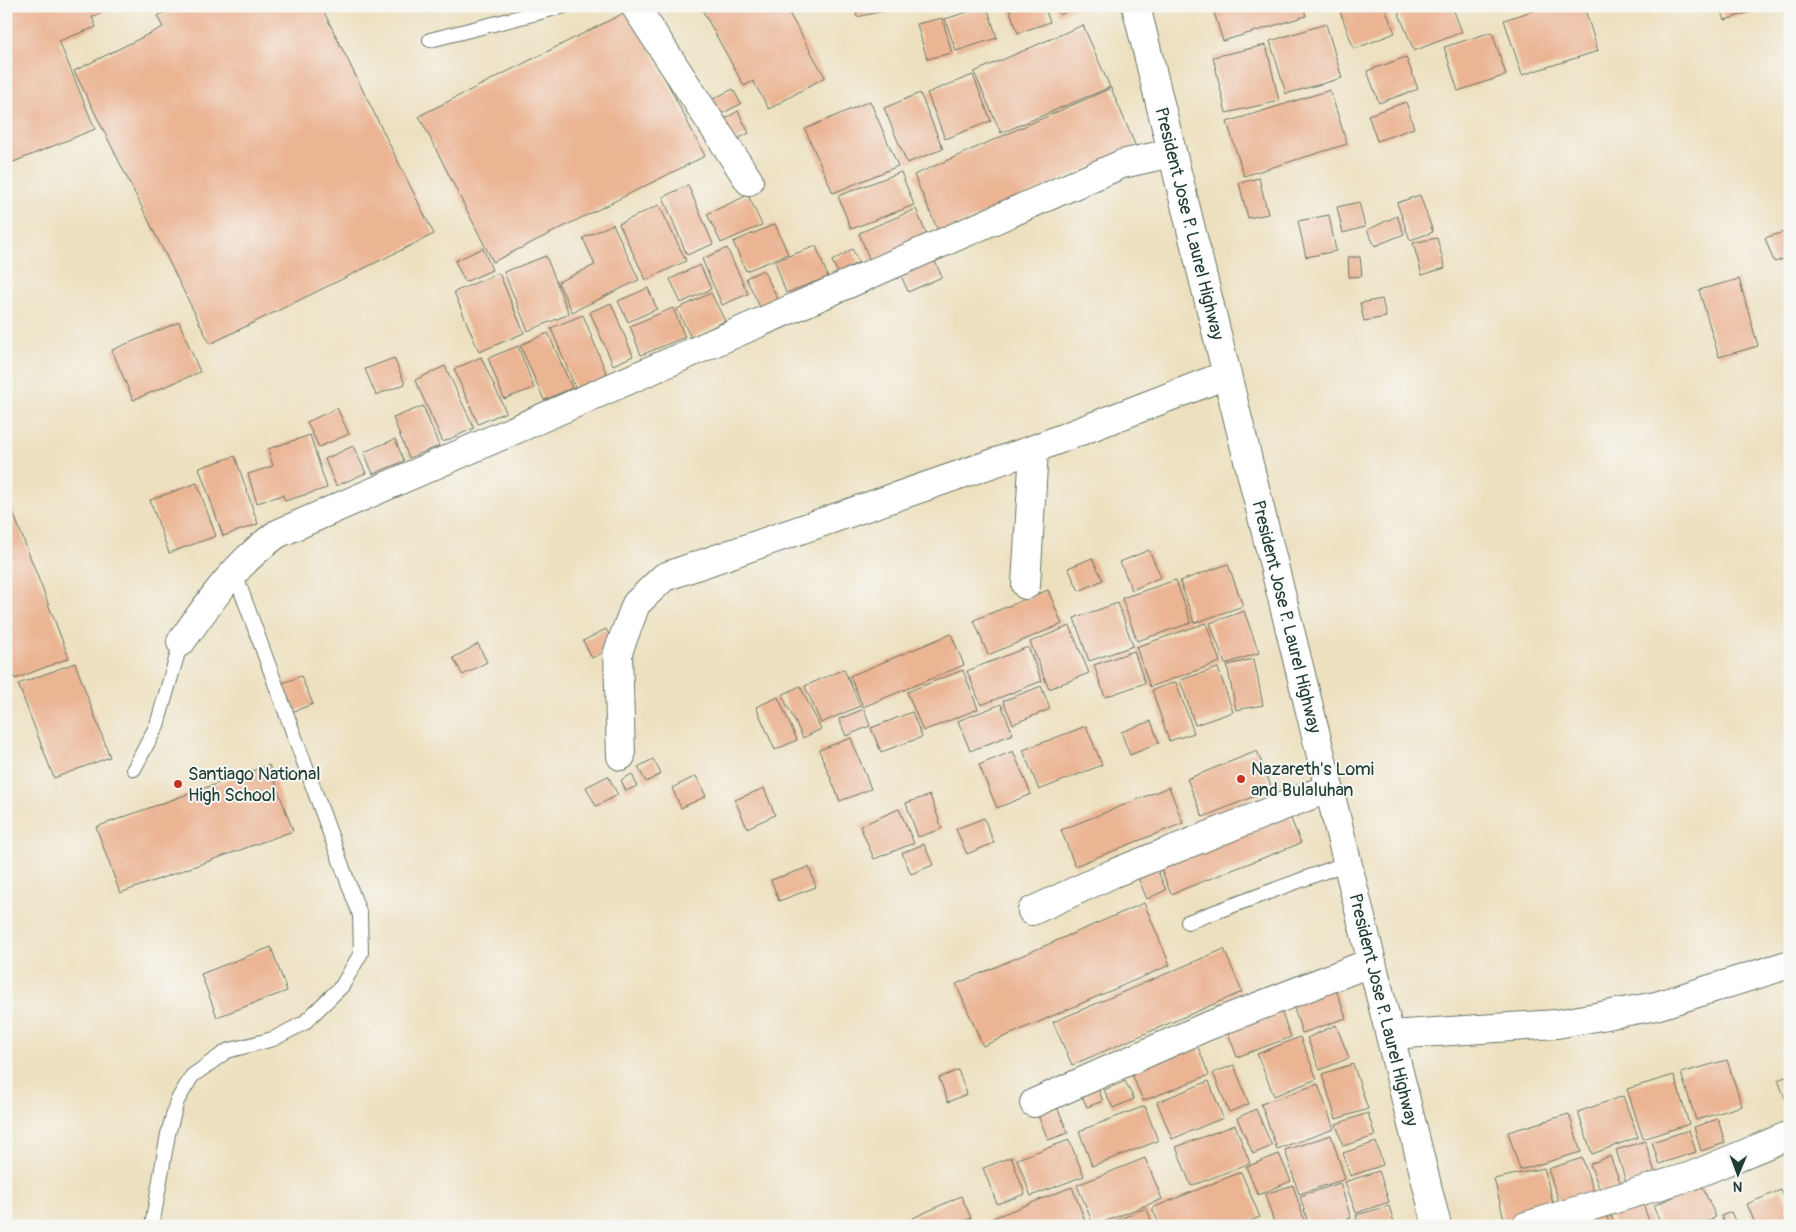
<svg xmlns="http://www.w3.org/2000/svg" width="1796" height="1232" font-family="Pangolin,sans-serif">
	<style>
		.building { fill: #ebb493 }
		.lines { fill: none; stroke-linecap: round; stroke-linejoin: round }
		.lane-casing { stroke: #677665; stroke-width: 16 }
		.street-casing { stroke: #677665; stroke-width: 30 }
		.highway-casing { stroke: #677665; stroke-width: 30 }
		.lane { stroke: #fff; stroke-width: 14 }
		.street { stroke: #fff; stroke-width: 28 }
		.highway { stroke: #fff; stroke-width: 28 }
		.poi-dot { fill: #c8321e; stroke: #f6f6f2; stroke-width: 2 }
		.labels { text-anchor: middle; stroke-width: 4; stroke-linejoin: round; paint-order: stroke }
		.street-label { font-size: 18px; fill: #1f3d34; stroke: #f6f6f2 }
		.poi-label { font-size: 18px; fill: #1f3d34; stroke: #f6f6f2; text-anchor: start }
	</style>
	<rect width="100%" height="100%" fill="#f6f6f2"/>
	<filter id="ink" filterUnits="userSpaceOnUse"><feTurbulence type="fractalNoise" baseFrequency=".02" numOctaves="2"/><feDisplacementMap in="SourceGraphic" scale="10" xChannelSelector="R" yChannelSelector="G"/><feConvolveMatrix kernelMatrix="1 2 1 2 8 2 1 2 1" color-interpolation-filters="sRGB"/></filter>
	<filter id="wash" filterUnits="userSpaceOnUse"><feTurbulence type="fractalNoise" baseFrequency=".0096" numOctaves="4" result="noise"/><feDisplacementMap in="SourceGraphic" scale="20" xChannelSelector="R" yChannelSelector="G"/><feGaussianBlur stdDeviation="1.12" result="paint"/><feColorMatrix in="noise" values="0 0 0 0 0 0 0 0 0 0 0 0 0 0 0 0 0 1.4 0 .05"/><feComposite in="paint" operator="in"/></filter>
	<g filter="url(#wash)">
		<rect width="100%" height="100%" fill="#ede0bf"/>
		<g id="blocks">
			<path class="building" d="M6,6H118L92,17L96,27L59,41L95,129L11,163L6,150Z
				M176,6H321L434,234L210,344L74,71L163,27L157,16Z
				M420,6H432L423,11Z
				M700,6H785L825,77L769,109L753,81L744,86Z
				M854,6H901V7L857,17Z
				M987,6L997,38L956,51L945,19Z
				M1008,6H1044L1050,22L1018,33Z
				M1055,6H1077L1060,15Z
				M1212,6H1303L1306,16L1223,41Z
				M1352,6H1384L1395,33L1354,49L1340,11Z
				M1396,6H1452L1462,32L1414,51Z
				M1548,6H1584L1598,51L1522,75L1504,20Z
				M1720,6H1766V7L1725,20Z
				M630,10L705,156L493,262L419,116Z
				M942,18L952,53L927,59L917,24Z
				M1326,24L1342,78L1286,94L1270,41Z
				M1083,25L1110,87L1001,133L974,72Z
				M1492,32L1506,75L1458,91L1444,47Z
				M1266,45L1279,101L1226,113L1213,57Z
				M1406,57L1418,89L1379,103L1367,71Z
				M973,75L991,121L945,139L927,93Z
				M1111,88L1136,147L939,233L914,175Z
				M733,89L741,104L715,117L707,102Z
				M1330,90L1347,144L1244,176L1227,122Z
				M920,93L943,149L907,163L884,108Z
				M870,101L898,166L833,193L805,129Z
				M1406,102L1414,128L1377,141L1368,115Z
				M738,111L749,133L732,142L721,121Z
				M901,172L914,205L851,229L838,196Z
				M1259,178L1268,214L1248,218L1239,183Z
				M688,185L713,244L687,255L663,197Z
				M748,195L762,225L721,243L707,214Z
				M1420,195L1433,232L1410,240L1397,203Z
				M1359,202L1365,227L1343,233L1337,207Z
				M659,205L686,261L646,280L619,224Z
				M916,209L928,238L870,261L859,233Z
				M1329,215L1336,251L1306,257L1298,221Z
				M1397,216L1404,234L1375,246L1367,230Z
				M613,224L639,280L572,312L558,282L595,265L583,238Z
				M775,224L788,254L746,271L733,242Z
				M1790,230V257L1774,262L1765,238Z
				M1437,238L1445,268L1422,275L1413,243Z
				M816,246L828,277L786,293L775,261Z
				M483,248L492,270L465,282L455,261Z
				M727,248L748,294L722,305L702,259Z
				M852,249L859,262L838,273L832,261Z
				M546,256L569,314L528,331L504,272Z
				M933,257L942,277L908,292L900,273Z
				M1348,257H1360L1362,276L1349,277Z
				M700,265L711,289L681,303L670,279Z
				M763,270L778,299L760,307L746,278Z
				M499,273L524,333L479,352L454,292Z
				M1739,279L1758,346L1719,357L1699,290Z
				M648,288L657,309L628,322L618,301Z
				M711,293L725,321L691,338L677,309Z
				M1382,299L1386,317L1364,321L1360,303Z
				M611,303L633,356L613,365L590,312Z
				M673,308L685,337L641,355L630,326Z
				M583,315L609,380L577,392L551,328Z
				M179,322L200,372L133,400L112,350Z
				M548,333L572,388L544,400L520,345Z
				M518,346L534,388L504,399L488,358Z
				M481,357L506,412L478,424L454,369Z
				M394,358L405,384L376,395L365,369Z
				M445,366L474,428L443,442L415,380Z
				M423,406L439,446L409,458L393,418Z
				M337,408L349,434L319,447L307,422Z
				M310,435L327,488L285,501L283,495L257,503L248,474L273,466L268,449Z
				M395,439L404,461L373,474L364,452Z
				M353,446L366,473L336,486L325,459Z
				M235,456L258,524L223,536L199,468Z
				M197,483L216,536L169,553L150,500Z
				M6,494L69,658L15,679L6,657Z
				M1149,550L1161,577L1132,590L1120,562Z
				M1092,558L1103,580L1079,591L1068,568Z
				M1228,564L1243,606L1194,623L1180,581Z
				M1176,580L1191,623L1137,641L1122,598Z
				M1048,590L1062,624L988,655L974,620Z
				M1118,603L1133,646L1089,661L1074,618Z
				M1244,611L1259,653L1225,664L1210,623Z
				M1206,623L1220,662L1150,687L1136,647Z
				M1070,626L1089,673L1049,689L1030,642Z
				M606,629L615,646L592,658L583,641Z
				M951,634L964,665L863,707L850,676Z
				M478,644L487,662L463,675L453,658Z
				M1028,647L1042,681L981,705L967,671Z
				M1134,651L1145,683L1105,697L1094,665Z
				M1254,659L1263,705L1236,710L1227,665Z
				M75,663L110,757L54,778L18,684Z
				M1218,668L1233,712L1195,725L1180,680Z
				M844,669L860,706L821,723L805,686Z
				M963,670L978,709L923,731L907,692Z
				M301,676L313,704L289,713L278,685Z
				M1176,682L1194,733L1169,741L1152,690Z
				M800,686L821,729L803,738L782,695Z
				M1041,686L1050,709L1013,724L1003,701Z
				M778,697L797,740L775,750L756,707Z
				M1001,704L1013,734L970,751L958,721Z
				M864,709L870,726L846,736L839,719Z
				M912,712L922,737L881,752L871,728Z
				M1151,721L1159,743L1130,755L1121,732Z
				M1086,726L1102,765L1039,790L1023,750Z
				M851,738L871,789L840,801L819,750Z
				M1013,751L1031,794L997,808L979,765Z
				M1257,751L1272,789L1203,817L1187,779Z
				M653,759L661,774L646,782L638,767Z
				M269,765L293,831L120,893L96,827Z
				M632,774L637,786L626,791L621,780Z
				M608,776L618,795L596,806L586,787Z
				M696,776L706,796L681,808L672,788Z
				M1169,787L1183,823L1075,866L1061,830Z
				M764,788L775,815L747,828L735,800Z
				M930,795L942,829L918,837L906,803Z
				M1286,807L1301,843L1171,894L1157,859Z
				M899,809L914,843L874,859L860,826Z
				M984,818L994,843L967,854L956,829Z
				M924,844L933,865L911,874L902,853Z
				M1152,858L1166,890L1147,899L1133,866Z
				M809,867L816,887L779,901L771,880Z
				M1144,903L1170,965L983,1046L956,984Z
				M271,947L287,991L217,1017L201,974Z
				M1224,949L1242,992L1072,1065L1053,1022Z
				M1333,981L1346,1018L1302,1033L1290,996Z
				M1278,1003L1291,1037L1237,1057L1224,1022Z
				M1336,1025L1349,1058L1320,1070L1307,1038Z
				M1194,1037L1209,1075L1143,1101L1128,1064Z
				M1300,1037L1317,1079L1274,1096L1257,1054Z
				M1727,1060L1742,1106L1696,1120L1681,1073Z
				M1353,1064L1368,1109L1336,1119L1322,1074Z
				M1234,1065L1249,1104L1229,1112L1213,1073Z
				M958,1070L967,1094L948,1102L939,1078Z
				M1674,1075L1689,1124L1643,1139L1627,1089Z
				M1790,1075V1106H1788L1778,1080Z
				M1095,1081L1103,1101L1087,1107L1078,1087Z
				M1125,1081L1134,1099L1113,1108L1104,1090Z
				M1209,1081L1223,1118L1172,1139L1157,1102Z
				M1318,1084L1334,1129L1277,1149L1261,1104Z
				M1623,1096L1638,1137L1592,1154L1578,1112Z
				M1055,1102L1068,1133L1048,1140L1036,1110Z
				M1145,1106L1158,1141L1092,1166L1079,1131Z
				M1256,1109L1272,1146L1253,1154L1237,1118Z
				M1368,1113L1375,1136L1343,1146L1336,1124Z
				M1569,1114L1581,1152L1520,1170L1508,1132Z
				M1718,1119L1725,1143L1701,1151L1694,1127Z
				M1235,1125L1250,1163L1191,1186L1176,1147Z
				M1689,1130L1696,1152L1659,1164L1652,1142Z
				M1331,1135L1345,1179L1299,1194L1285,1150Z
				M1069,1140L1084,1176L1031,1196L1017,1159Z
				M1645,1141L1656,1176L1627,1185L1616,1150Z
				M1376,1142L1383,1165L1350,1176L1343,1153Z
				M1279,1154L1291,1181L1258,1195L1246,1167Z
				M1610,1156L1624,1192L1604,1200L1590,1164Z
				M1011,1157L1025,1194L997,1204L983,1168Z
				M1145,1158L1162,1199L1094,1226L1077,1185Z
				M1582,1158L1596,1198L1562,1210L1548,1169Z
				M1544,1168L1555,1211L1505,1223L1494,1179Z
				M1379,1171L1389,1202L1356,1213L1345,1182Z
				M1241,1172L1260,1217L1239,1226H1160L1152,1208Z
				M1340,1183L1351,1218L1326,1226H1309L1300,1196Z
				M1701,1184L1716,1217L1698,1226H1662L1653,1206Z
				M1293,1185L1306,1226H1275L1265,1194Z
				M1072,1187L1087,1226H991L988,1220Z
				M1781,1190L1790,1210V1226H1756L1747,1204Z
				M961,1196L971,1218L954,1226H917L913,1218Z
				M1641,1199L1651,1226H1615L1609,1211Z
				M1389,1206L1395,1226H1359L1356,1215Z
				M1146,1208L1154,1226H1104Z
				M1605,1210L1610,1226H1570Z
				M1731,1212L1737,1226H1725L1721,1216Z
				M1355,1220L1357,1226H1340V1225Z"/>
		</g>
	</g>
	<g filter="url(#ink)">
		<use href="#blocks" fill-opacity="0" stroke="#677665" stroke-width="1"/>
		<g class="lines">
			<g class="lane-casing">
				<path id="lane" d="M430,40L564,6
					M134,769L157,725L181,642
					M1188,922L1347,863
					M152,1226L168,1134L177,1101L192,1076L227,1051L273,1039L304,1023L342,986L361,953L360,915L234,571"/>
			</g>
			<g class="street-casing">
				<path id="street" d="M635,6L749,181
					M1026,585L1034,449
					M181,642C211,600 234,565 277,534L1122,164L1171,153
					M621,756L618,652L636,604L664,577L1034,449L1226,375
					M1032,911L1114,873L1329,788
					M1390,1035L1557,1024L1656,1006L1790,964
					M1034,1103L1203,1028L1372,962
					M1526,1226L1691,1176L1790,1135"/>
			</g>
			<g class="highway-casing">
				<g id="highway">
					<path id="s1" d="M1136,6L1437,1226"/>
				</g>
			</g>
			<use href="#lane" class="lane"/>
			<use href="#street" class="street"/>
			<use href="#highway" class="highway"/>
		</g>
	</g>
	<g class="poi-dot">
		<circle cx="1241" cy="779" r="5"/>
		<circle cx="178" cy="784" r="5"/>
	</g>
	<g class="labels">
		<g class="street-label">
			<text dy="6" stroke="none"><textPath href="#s1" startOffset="224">President Jose P. Laurel Highway</textPath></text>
			<text dy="6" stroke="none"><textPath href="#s1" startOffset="629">President Jose P. Laurel Highway</textPath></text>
			<text dy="6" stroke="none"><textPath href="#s1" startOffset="1034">President Jose P. Laurel Highway</textPath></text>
		</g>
		<g class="poi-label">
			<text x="1251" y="775">Nazareth's Lomi<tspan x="1251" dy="21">and Bulaluhan</tspan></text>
			<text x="188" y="780">Santiago National<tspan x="188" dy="21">High School</tspan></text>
		</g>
	</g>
	<rect width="1796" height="1232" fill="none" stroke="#f6f6f2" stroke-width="25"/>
	<g transform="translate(1738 1174) rotate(181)" stroke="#f6f6f2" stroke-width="4" paint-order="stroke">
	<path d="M0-4L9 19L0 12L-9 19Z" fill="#1f3d34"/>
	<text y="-8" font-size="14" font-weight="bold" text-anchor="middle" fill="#1f3d34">N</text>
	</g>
</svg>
